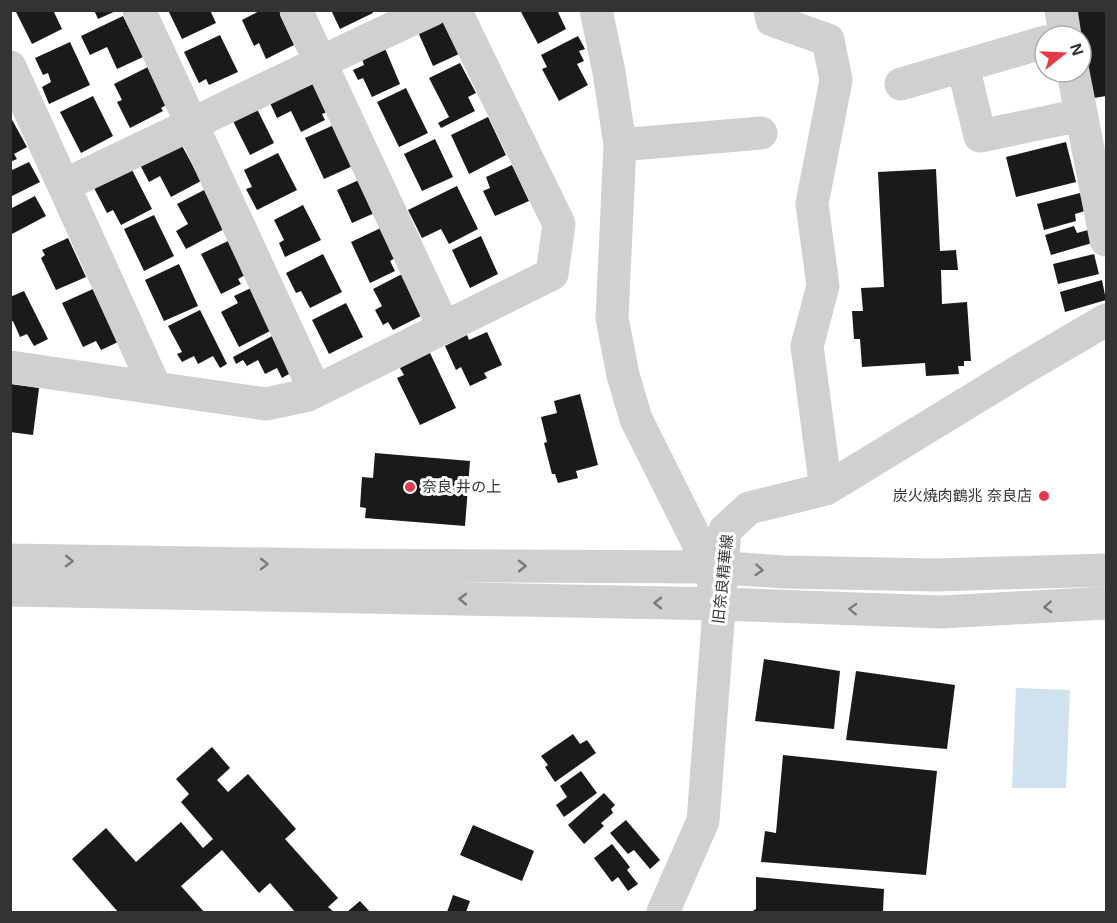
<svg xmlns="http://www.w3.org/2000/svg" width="1117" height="923" font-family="Helvetica,'Noto Sans JP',sans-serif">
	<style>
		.water { fill: #cfe2ee }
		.building { fill: #1a1a1a }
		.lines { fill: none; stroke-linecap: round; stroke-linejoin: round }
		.minor { stroke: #d0d0d0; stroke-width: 33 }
		.oneway { stroke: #7a7a7a }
		.poi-dot { fill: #e63946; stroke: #fff; stroke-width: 2 }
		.labels { text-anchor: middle; stroke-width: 6; stroke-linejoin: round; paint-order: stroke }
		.poi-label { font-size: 15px; fill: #333; stroke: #fff; text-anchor: start }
		.street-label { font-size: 15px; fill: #333; stroke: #fff }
	</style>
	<rect width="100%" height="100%" fill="#fff"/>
	<path class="water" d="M1016,688L1070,690L1066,788H1012Z"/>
	<path class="building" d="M15,10H53L62,29L32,44Z
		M94,10H118L98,19Z
		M168,10H210L216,23L182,39Z
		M261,10H282L283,13L280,15L294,45L266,59L259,43L254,46L242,20Z
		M331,10H372L373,13L340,29Z
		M520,10H557L566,29L538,44Z
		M1075,10H1106V96L1094,98Z
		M123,16L143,57L117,69L107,47L90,55L81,36Z
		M445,20L459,54L433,66L418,32Z
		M220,35L238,72L209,85L206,79L199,83L184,52Z
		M578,36L585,49L579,51L584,61L577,64L588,85L559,101L542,69L547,67L541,55Z
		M70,42L90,85L49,104L42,87L51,82L48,73L43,75L35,58Z
		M384,46L400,84L372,97L363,78L358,80L353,70L364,65L361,56Z
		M460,63L476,93L468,97L475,111L441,128L438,123L449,117L429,78Z
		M148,67L166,105L161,108L163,111L130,128L117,102L122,100L114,84Z
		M313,82L327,112L322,114L325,120L301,132L291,111L277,118L270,103Z
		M406,88L428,133L399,147L377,102Z
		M93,96L113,136L81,153L60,112Z
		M257,109L274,143L250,155L233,121Z
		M10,116L27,147L14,154L17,159L10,162Z
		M488,117L506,155L469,174L451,135Z
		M336,124L355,165L324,179L305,138Z
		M435,139L453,177L422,191L404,154Z
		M180,142L201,181L171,197L160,176L149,182L139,163Z
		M1066,142L1076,182L1016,197L1006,157Z
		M278,153L297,190L257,210L246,189L252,187L244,170Z
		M29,162L40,182L10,197V171Z
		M512,165L529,201L495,216L483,191L490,188L486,177Z
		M130,166L152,209L121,225L113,210L107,213L93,186Z
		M936,169L940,251L956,250L958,270H941L942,304L967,302L971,361H964V366H958L959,374L926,376L925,363L862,367L860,339H854L852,311H863L861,288L884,287L878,172Z
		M363,178L379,211L352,223L337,190Z
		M457,186L478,229L449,244L441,229L422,238L408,210Z
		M206,189L226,228L186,249L176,231L188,224L177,204Z
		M1080,193L1085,211L1075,214L1076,221L1044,230L1037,204Z
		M35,196L46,216L12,234L10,209Z
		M303,205L321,240L285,257L279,243L284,240L274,220Z
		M154,215L174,256L144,271L124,229Z
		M385,226L397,257L390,261L395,271L370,283L351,242Z
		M1074,226L1077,233L1088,230L1092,243L1051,255L1045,235Z
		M481,236L498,274L470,288L452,250Z
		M68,238L86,277L56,290L41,258L45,255L42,250Z
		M228,241L245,275L238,279L241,284L221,294L201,254Z
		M323,254L342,292L310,308L301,291L296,293L286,273Z
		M1094,254L1099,274L1058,284L1053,264Z
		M179,264L198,306L164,321L145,280Z
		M402,274L423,315L393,330L388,322L383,325L375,310L382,306L373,289Z
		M1102,280L1106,300L1065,312L1060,292Z
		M251,288L272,330L239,347L221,312L238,303L234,296Z
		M93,289L118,342L101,350L96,341L83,347L62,303Z
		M24,291L48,339L34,346L27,334L20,337L13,321L10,322V297Z
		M346,303L363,337L329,354L312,320Z
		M200,310L227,364L220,368L213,356L198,364L194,356L182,362L177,354L182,352L168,326Z
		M487,332L502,365L484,373L487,378L470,386L461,367L456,370L445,346L467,335L469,340Z
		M274,335L294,371L282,378L277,368L265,374L258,360L247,366L243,360L236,364L233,357Z
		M430,353L456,408L420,425L397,378L404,375L400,368Z
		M10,384L39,388L33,435L10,432Z
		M580,394L598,465L576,471L578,478L558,483L555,474H552L544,443L547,442L541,417L557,413L554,401Z
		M375,453L470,461L465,526L365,518L366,508L360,507L362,477L373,478Z
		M764,659L840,671L834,729L755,721Z
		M856,671L955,685L947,749L846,740Z
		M573,734L580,744L587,740L596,753L555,782L545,767L548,765L541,756Z
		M212,747L230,768L217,780L228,792L248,774L296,829L285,839L338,898L328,907L334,912H295L270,883L259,893L222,850L181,886L204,912H118L72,859L106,828L136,862L181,822L203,848L213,839L181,802L189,794L176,779Z
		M783,755L937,771L926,875L761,862L765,831L776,833Z
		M581,771L597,793L564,817L556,805L567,797L560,786Z
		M604,793L615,805L611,809L613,813L601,823L604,826L584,844L568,825Z
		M626,820L660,860L650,869L634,850L628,854L610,833Z
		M473,825L534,851L522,881L460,855Z
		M612,844L630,867L627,870L638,884L628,891L618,877L612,882L594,858Z
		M756,877L884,889L883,912H751L756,909Z
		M453,895L470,901L466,912H447Z
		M360,901L370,912H347Z"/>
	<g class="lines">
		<path class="minor" d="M139,10L315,391
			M296,10L443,326
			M596,10L609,72L620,145L612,318L623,375L636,419L710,567L714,585
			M770,10L772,20L828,40L836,80L812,204L823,286L807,346L826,489
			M1061,10L1065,36
			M963,66L980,136L1081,115
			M10,67L155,387
			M1073,72L1106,240
			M901,84L1045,42
			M620,145L761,133
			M64,185C187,127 308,67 432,10
			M10,367L266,404L308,395L552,274L559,224L455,10
			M10,560L326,565L710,567L785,572L936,575L1106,570
			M10,590L719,604L942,612L1106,603
			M663,912L703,821L725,530L749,508L826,489L1024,368L1106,320"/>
	</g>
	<defs><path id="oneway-chevron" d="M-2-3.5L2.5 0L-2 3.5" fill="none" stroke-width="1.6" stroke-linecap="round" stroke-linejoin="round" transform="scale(1.5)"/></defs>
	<g class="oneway">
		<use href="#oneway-chevron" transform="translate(69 561) rotate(1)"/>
		<use href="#oneway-chevron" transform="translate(264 564) rotate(1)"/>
		<use href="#oneway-chevron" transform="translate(522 566)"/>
		<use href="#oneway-chevron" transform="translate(759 570) rotate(5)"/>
		<use href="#oneway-chevron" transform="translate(463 599) rotate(-179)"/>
		<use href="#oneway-chevron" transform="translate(658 603) rotate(-179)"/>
		<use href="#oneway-chevron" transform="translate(1048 607) rotate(177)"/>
		<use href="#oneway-chevron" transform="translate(853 609) rotate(-178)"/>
	</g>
	<g class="poi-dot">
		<circle cx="410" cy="487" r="6"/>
		<circle cx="1044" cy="496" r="6"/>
	</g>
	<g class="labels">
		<g class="poi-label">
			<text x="422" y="492">奈良 井の上</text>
			<text x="1032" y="501" text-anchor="end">炭火焼肉鶴兆 奈良店</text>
		</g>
		<g class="street-label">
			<text transform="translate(723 579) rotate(-84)" y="5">旧奈良精華線</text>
		</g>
	</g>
	<rect width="1117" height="923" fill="none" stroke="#333333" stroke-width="24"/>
	<g transform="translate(1063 54) rotate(72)"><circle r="28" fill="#ffffff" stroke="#adadad" stroke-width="1.5"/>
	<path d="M0-4.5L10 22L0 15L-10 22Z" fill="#e63946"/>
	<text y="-9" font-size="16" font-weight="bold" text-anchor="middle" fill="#333333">N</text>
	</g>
</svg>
